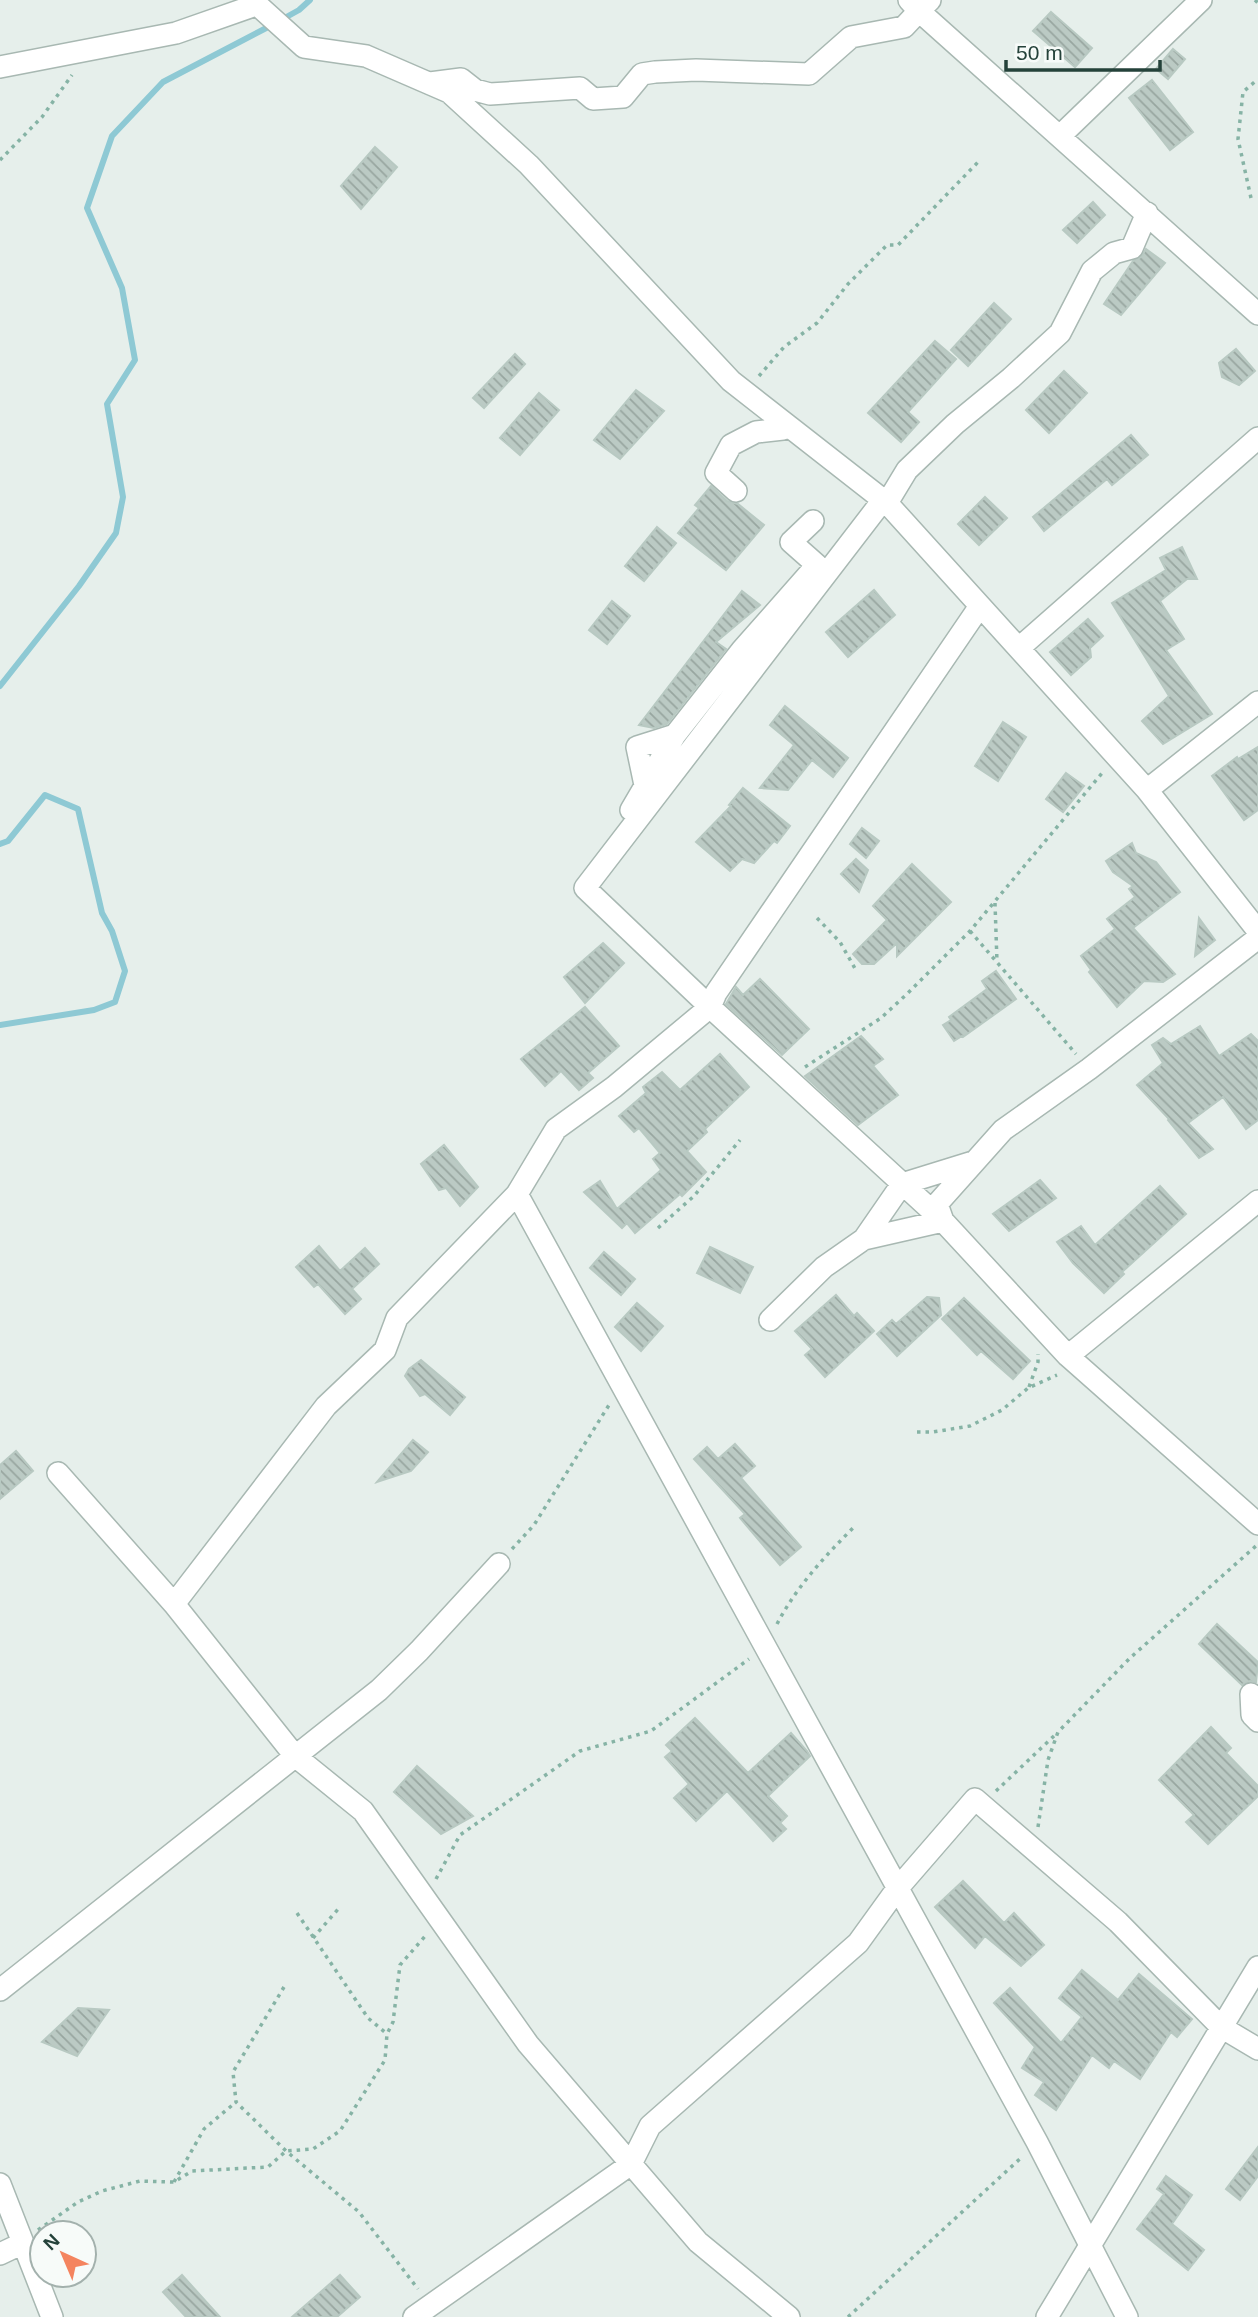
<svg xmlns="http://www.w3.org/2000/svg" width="1258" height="2317" font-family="Helvetica,sans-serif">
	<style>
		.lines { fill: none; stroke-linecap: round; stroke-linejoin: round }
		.stream { stroke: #8ec9d4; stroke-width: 6 }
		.building { fill: url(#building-back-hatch); stroke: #b8c9c2; stroke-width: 2 }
		.minor-casing { stroke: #a8b8b2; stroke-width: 24 }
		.path { stroke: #86b3a5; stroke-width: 3.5; stroke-dasharray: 3.5 5; stroke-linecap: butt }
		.minor { stroke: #fff; stroke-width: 21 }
	</style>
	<defs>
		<pattern id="building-back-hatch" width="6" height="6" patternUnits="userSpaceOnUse" patternTransform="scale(1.75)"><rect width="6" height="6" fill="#bbcac4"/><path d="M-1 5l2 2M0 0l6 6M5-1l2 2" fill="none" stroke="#98a6a0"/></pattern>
	</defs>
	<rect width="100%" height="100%" fill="#e6efeb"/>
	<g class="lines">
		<path class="stream" d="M281,20L299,10L310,0
			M0,686L79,586L116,533L123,497L107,404L135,360L122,288L87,208L112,136L163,82L272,25
			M0,844L8,841L45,795L78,809L102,913L112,931L125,971L115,1002L94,1010L0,1025"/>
	</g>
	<path class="building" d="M1051,12L1092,48L1075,67L1033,31Z
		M1173,49L1185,59L1168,79L1156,69Z
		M1152,80L1193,132L1170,150L1129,98Z
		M375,147L397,167L361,209L341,186Z
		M1093,202L1105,215L1077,243L1063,230Z
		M1146,249L1165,263L1121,315L1104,304L1133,261L1141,257Z
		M994,303L1011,319L968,366L951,350Z
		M935,341L956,359L908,412L919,422L901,442L868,413Z
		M1236,349L1255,371L1239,385L1222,377L1219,363Z
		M515,354L525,364L484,408L473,398Z
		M1064,371L1087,393L1049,433L1026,410Z
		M636,390L664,411L620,459L594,440Z
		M539,393L559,410L520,455L500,438Z
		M1131,435L1148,455L1112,485L1107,479L1044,531L1033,517Z
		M711,486L727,501L738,504L764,525L726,570L678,533L699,508L695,505Z
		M985,497L1007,518L979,545L958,524Z
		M657,527L676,543L644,581L625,566Z
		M1182,547L1197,579H1187L1160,601L1184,639L1166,650L1212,714L1163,744L1142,721L1169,696L1112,603L1166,570L1160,558Z
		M874,590L895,615L848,657L826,632Z
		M742,591L760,605L716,642L726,649L667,724L654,728L639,725Z
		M612,601L630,616L607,644L589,630Z
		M1088,619L1103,636L1090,648L1091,657L1071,675L1050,652Z
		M785,706L848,758L833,777L812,760L788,790L760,788L794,745L770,725Z
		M1003,722L1026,737L998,781L975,766Z
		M1258,747V810L1244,820L1212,776L1237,757L1238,759Z
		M1066,773L1084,786L1063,812L1046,799Z
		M743,788L790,826L777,843L774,841L754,863L742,859L730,871L696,842L731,806L729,805Z
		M862,828L879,841L866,858L850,844Z
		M1132,843L1136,853L1156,862L1180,892L1133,928L1175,974L1163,982L1144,981L1117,1007L1089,972L1091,970L1081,956L1115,929L1107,919L1135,897L1129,889L1133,886L1113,872L1106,861Z
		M856,859L868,870L859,892L841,874Z
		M912,864L951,902L897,956V943L874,964H862L853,954L887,920L873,906Z
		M1199,918L1215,940L1195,956Z
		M603,943L624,963L585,1003L564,977Z
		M996,971L1016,999L963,1037L962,1036L954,1041L943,1025L951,1020L949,1017L987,989L982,981Z
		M760,979L809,1029L782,1055L726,1004L736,987L743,995Z
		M585,1007L619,1046L588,1073L593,1078L579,1090L561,1071L545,1086L521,1059Z
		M1200,1026L1219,1056L1251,1034L1258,1041V1120L1246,1129L1223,1097L1188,1123L1213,1149L1199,1158L1168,1120L1169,1119L1137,1085L1163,1063L1152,1045L1163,1038L1171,1044Z
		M861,1036L883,1059L873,1066L898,1095L858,1125L805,1076Z
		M720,1054L749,1087L705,1129L707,1132L687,1151L706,1172L682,1196L680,1194L635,1233L622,1217L626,1224L622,1228L584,1192L600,1181L617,1209L661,1170L653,1159L660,1153L639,1128L634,1132L619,1116L646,1093L643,1087L662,1072L680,1090Z
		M444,1145L478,1187L460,1206L446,1188L439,1190L421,1164Z
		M1040,1180L1056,1198L1009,1231L993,1214Z
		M1160,1186L1186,1214L1122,1272L1124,1274L1104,1293L1073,1263L1057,1242L1081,1226L1095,1245Z
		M319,1246L340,1271L365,1248L379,1264L352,1289L361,1299L345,1314L318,1284L314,1287L296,1267Z
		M710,1247L753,1267L740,1293L697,1273Z
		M604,1252L635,1279L621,1295L590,1268Z
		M836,1295L854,1316L857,1313L874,1331L825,1377L805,1355L812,1349L795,1331Z
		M927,1297L939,1298L941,1315L897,1356L877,1334L892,1320L896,1324Z
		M964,1298L1030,1361L1013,1379L981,1351L977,1355L942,1319Z
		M637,1303L663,1326L641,1351L615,1327Z
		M421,1360L465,1397L450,1415L425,1394L420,1396L405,1376L409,1369Z
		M413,1440L428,1452L411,1471L377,1482Z
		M735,1444L755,1466L741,1478L801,1547L780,1565L740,1518L745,1514L694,1459L707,1447L718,1459Z
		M16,1451L33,1471L0,1499V1465Z
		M1217,1624L1258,1662L1256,1682L1250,1681L1242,1685L1199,1644Z
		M695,1718L748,1773L791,1733L807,1751L810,1756L768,1796L787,1816L780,1823L786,1829L773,1841L727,1791L696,1821L674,1798L689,1784L665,1757L672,1751L666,1745Z
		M1211,1727L1231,1748L1226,1753L1258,1786V1796L1208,1844L1186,1822L1194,1815L1159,1780Z
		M417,1766L473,1816L441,1834L394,1792Z
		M963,1881L1004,1923L1014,1913L1044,1945L1021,1966L985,1936L975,1948L935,1907Z
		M1082,1970L1118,2000L1139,1974L1192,2019L1177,2037L1171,2032L1140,2079L1114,2061L1109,2068L1092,2055L1056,2110L1035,2095L1044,2082L1022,2068L1035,2047L994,2003L1010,1988L1061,2043L1082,2017L1059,1998Z
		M78,2008L109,2010L77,2056L42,2042Z
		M1258,2147V2176L1240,2200L1226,2189Z
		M1166,2176L1192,2195L1172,2224L1204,2250L1188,2270L1137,2229L1164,2194L1157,2189Z
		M182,2275L220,2317H186L163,2292Z
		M340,2275L360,2297L337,2317H292Z"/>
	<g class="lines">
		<g class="minor-casing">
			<path id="minor" d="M252,0L304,47L366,56L449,92L529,165L731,381L887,503L907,470L955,424L1011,378L1060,333L1092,271L1114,253L1132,248L1147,213
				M930,0L919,11L1258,314
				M0,67L176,33L256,5
				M430,83L461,79L475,90L490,94L580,88L593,99L623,97L642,74L655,72L696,70L809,74L851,37L904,27L919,11L909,0
				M1060,136L1201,0
				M736,491L716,473L731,445L756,432L783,429L787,426
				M1019,648L1258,438
				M645,785L637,747L675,735
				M1147,790L1258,702
				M631,810L675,735L742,650L817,565L791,542L813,521
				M1258,931L1147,790L887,503L883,500L585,888L710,1007L943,1221L1068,1356L1258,1524
				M517,1194L1037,2142L1127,2317
				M864,1239L902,1184L973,1162
				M770,1320L824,1267L864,1239L943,1221L937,1204L1003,1130L1089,1069L1258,938
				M1068,1356L1258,1201
				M58,1473L174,1604
				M1251,1694L1252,1715L1258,1721
				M0,1990L379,1690L419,1651L499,1564
				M0,2184L52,2317
				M0,2254L23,2243
				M414,2317L631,2164L650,2126L858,1943L897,1889L975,1799L1118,1922L1221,2027L1258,2049
				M789,2317L698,2242L528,2044L363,1811L295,1756L174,1604L326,1406L385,1350L397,1318L517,1194L556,1129L614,1087L710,1007L716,993L980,606
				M1047,2317L1258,1967"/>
		</g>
		<path class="path" d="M1255,0L1258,3
			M0,160L42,117L72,75
			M1251,198L1238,139L1243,92L1258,79
			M759,376L784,347L817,323L848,284L887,245H898L980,160
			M995,903L997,962
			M817,918L840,942L857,972
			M970,931L1076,1054
			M805,1067L881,1018L908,993L970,931L1103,772
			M658,1228L694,1196L740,1140
			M1029,1387L1038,1362V1354
			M917,1432H933L970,1426L1002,1410L1028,1388L1057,1375
			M512,1549L534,1525L609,1405
			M777,1624C797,1586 825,1556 855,1526
			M996,1791L1056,1734
			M1038,1827L1048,1760L1058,1732L1130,1658L1257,1545
			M436,1879L460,1835L580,1751L651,1731L749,1659
			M297,1913L368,2018L387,2034
			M313,1938L340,1907
			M284,1987L233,2072L236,2102L286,2151L359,2212L418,2289
			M174,2182L204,2129L236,2102
			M38,2230L78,2202L102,2191L140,2181L174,2182L192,2171L268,2167L286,2151L313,2149L340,2131L385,2060L387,2034L393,2022L400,1965L427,1934
			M848,2317L1023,2156"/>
		<use href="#minor" class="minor"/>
	</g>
	<g transform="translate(63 2254) rotate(316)"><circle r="33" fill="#f7fbf9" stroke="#a3b1ad" stroke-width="2"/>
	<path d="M0-5L12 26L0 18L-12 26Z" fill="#f4845f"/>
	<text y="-10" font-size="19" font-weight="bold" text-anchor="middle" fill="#24423a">N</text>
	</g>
	<path d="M1006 60v10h154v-10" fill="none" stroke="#24423a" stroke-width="3.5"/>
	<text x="1016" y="60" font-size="21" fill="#24423a" stroke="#f7fbf9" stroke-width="5" paint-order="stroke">50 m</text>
</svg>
